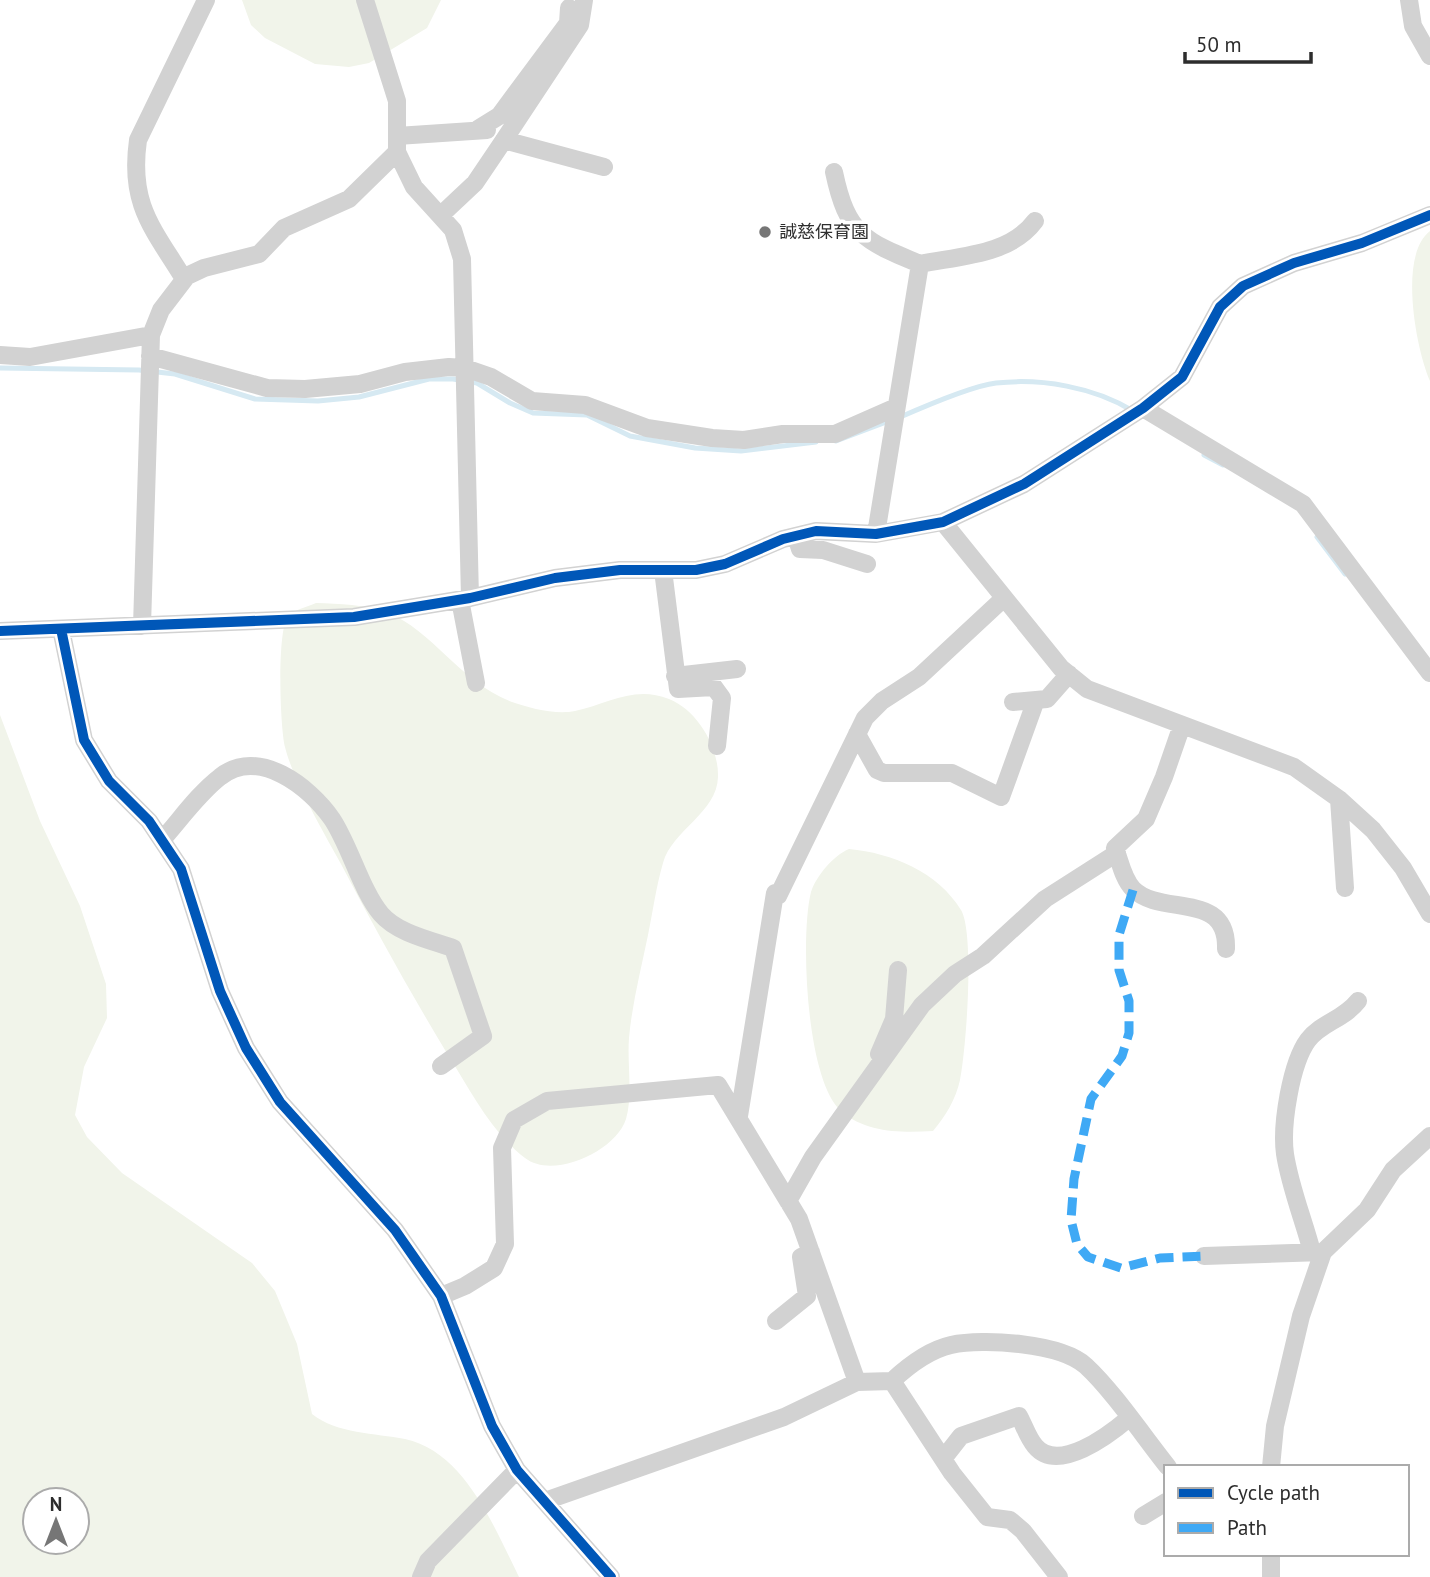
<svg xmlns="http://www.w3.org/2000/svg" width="1430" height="1577" font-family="'PT Sans','Noto Sans JP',sans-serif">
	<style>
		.green { fill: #f1f4ea; fill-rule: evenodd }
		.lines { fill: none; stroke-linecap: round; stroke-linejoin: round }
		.stream { stroke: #d6e9f2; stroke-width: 5 }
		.minor { stroke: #d2d2d2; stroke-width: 18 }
		.quiet { stroke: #3fa9f5; stroke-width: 9; stroke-dasharray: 18 9; stroke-linecap: butt }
		.cycleway-casing { stroke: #fff; stroke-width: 15 }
		.cycleway { stroke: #0057b8; stroke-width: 10 }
		.poi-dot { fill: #767676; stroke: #fff; stroke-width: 2.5 }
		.labels { text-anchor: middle; stroke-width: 7; stroke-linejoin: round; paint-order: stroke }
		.poi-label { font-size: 18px; fill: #2d2d2d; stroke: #fff; text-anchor: start }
	</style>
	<rect width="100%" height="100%" fill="#fff"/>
	<path class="green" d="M242,0H441L427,28L369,63L349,67L315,64L265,38L251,25Z
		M1430,231V381C1416,349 1398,255 1430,231Z
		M316,603C339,604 365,604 388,613C432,630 460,682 512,702C529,708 556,715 575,711C608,704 634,685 669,699C697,710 719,747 718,777C717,813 672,830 663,863C656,887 653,911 648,935C641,969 632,1004 629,1038C627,1064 633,1095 626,1119C616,1151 553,1180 525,1158C490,1131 471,1091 448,1055C410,992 375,929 341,864C324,833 293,780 285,747C280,726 277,636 287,618C292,610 307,607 316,603Z
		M0,715L40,821L80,906L106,984L107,1018L84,1067L75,1115L87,1137L122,1173L252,1263L275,1291L297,1344L312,1414C337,1434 375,1433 405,1439C465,1452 494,1527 519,1577H0ZM35,1500H77V1542H35Z
		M849,849C892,853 938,872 961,910C975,933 966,1051 960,1080C956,1099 945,1117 933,1131C902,1133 866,1133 841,1111C806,1080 800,936 811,892C816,876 834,855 849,849Z"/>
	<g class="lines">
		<path class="stream" d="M0,368L139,370L175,374L255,399L318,401L359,397L429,379H453L477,383L510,403L533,413L587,415L630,436L695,448L741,451L816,442
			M898,418C923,407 971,386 996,383C1041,378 1094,387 1133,411
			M836,441L889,421
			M1204,455L1223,465
			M1317,537L1345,574"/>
		<path class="minor" d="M365,0L397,101V152L414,187L453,230L462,259L470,598
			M1409,0L1413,26L1430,56
			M478,129L499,116L568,23L569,8
			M397,136L487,130
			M504,140L604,167
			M834,172C847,234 864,241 920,264L876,534
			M442,214L475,183L504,140L580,25L584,0
			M920,264C960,256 1010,255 1035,221
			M184,279C152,227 129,204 138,140L206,0
			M0,355L30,357L151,335
			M150,356L267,388L305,389L360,384L405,372L449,367L465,368L491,377L532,401L585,405L647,428L712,438L744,440L783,434H835L894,408
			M1143,408L1303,504L1430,673
			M943,522L1061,668L1087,689L1294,767L1339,799L1373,830L1403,868L1430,914
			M796,536L800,549L823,550L867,564
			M663,570L678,689L714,687L722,698L717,746
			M460,600L476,683
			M142,626L151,335L161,310L187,276L204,268L259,254L284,228L349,199L397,152
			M61,629L84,740L109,781L149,821L181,869L220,991L246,1048L280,1102L395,1230L441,1296L492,1426L517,1470L611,1577
			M0,631L354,617L470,598L555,578L620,570H696L725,564L783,539L816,531L876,534L943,522L1024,484L1143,408L1182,377L1220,307L1243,286L1294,263L1362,243L1430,215
			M675,676L737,669
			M1013,702L1047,699L1069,674
			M1182,725L1164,777L1146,819L1115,848C1120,861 1123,879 1133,889C1161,917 1228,890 1226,949
			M857,734L877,770L884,773H952L1001,797L1036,700
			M1339,799L1345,888
			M162,840C180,820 198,794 220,777C258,746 310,787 332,819C350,846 361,890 381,914C397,933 430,940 453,948L483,1036L441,1066
			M879,1054L894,1019L898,970
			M739,1116L775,893L778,896L865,718L882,701L919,677L1004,598
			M788,1201L813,1157L922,1005L955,974L983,956L1045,899L1117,853
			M1312,1252C1304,1221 1290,1187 1285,1154C1281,1125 1291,1063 1308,1040C1322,1022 1343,1020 1358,1001
			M1204,1256L1323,1252
			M441,1296L465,1286L494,1268L505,1244L502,1148L514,1120L547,1101L718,1085L799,1219L857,1382L784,1417L545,1501
			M776,1321L807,1296L801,1257L811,1252
			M892,1381C908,1366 929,1350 951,1345C984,1338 1061,1343 1086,1366C1113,1391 1144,1437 1168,1467
			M857,1382L892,1381L952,1473L987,1517L1010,1520L1023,1531L1059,1577
			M943,1459L961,1436L1019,1416C1024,1425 1028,1438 1035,1446C1058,1474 1109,1435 1129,1418
			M1271,1467L1275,1426L1301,1316L1323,1252L1367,1210L1393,1170L1430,1136
			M1143,1516L1166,1502
			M1271,1554V1577
			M421,1577L428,1561L517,1470"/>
		<path class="quiet" d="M1133,890L1119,935V970L1129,1001V1033L1122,1056L1091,1099L1074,1179L1071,1220L1077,1244L1088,1257L1121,1268L1160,1258L1204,1256"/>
		<g class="cycleway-casing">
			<path id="cycleway" d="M61,629L84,740L109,781L149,821L181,869L220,991L246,1048L280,1102L395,1230L441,1296L492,1426L517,1470L611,1577
				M0,631L354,617L470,598L555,578L620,570H696L725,564L783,539L816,531L876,534L943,522L1024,484L1143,408L1182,377L1220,307L1243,286L1294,263L1362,243L1430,215"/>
		</g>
		<use href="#cycleway" class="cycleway"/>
	</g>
	<circle class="poi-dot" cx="765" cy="232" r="7"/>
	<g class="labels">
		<g class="poi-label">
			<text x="779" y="238">誠慈保育園</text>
		</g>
	</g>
	<rect x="1164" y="1465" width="245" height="91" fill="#ffffff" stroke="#ababab" stroke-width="2"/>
	<rect x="1178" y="1488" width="35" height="10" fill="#0057b8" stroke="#ababab" stroke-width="2"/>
	<text x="1227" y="1500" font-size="21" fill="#2d2d2d">Cycle path</text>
	<rect x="1178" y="1523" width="35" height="10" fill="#3fa9f5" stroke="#ababab" stroke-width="2"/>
	<text x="1227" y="1535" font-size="21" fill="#2d2d2d">Path</text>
	<g transform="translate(56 1521)"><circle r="33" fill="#ffffff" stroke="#ababab" stroke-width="2"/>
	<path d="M0-5L12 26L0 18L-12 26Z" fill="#767676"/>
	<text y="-10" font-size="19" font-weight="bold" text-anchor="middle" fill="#2d2d2d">N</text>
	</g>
	<path d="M1185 52v10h126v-10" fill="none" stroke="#2d2d2d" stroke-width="3.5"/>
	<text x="1196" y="52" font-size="21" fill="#2d2d2d" stroke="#ffffff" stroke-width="5" paint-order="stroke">50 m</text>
</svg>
